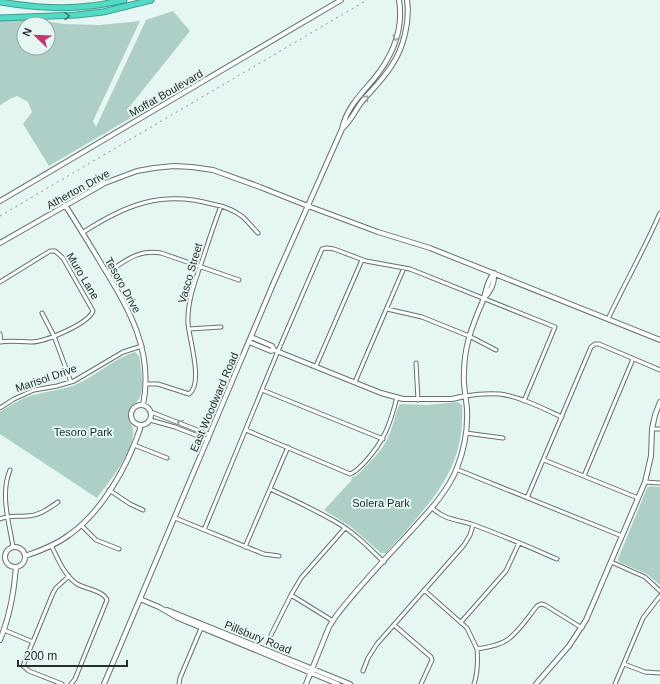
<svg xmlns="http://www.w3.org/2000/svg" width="660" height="684" font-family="Helvetica,sans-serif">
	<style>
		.green { fill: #adcfc8; fill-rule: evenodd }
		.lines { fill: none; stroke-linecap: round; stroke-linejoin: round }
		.street-casing { stroke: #64726f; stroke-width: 5 }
		.secondary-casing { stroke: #64726f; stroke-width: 6 }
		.highway-casing { stroke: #439e90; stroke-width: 7 }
		.street { stroke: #fff; stroke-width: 3 }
		.secondary { stroke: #fff; stroke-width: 4 }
		.highway { stroke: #51dac5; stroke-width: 5 }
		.rail { stroke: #889492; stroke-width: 1; stroke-dasharray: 2 4; stroke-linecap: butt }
		.oneway { stroke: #3a7b71 }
		.oneway2 { stroke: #9ea1a0 }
		.labels { text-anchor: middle; stroke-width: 4; stroke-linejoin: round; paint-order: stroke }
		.street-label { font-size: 11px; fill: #282e2d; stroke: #e6f6f3 }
		.park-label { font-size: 11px; fill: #132f2a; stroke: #e6f6f3 }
	</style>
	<rect width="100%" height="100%" fill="#e6f6f3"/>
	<path class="green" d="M173,11L190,31L127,110L134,116L49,166L23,124L32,112L28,102L17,96L10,99L0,105V14L64,24L100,25L140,21L93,121L96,127L146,20ZM24,24H48V48H24Z
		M135,352L139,356C141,368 145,387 139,399C136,404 129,407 129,413C128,421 134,426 133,434C132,454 109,482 97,498L0,434V412C10,405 21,399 33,395C47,391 62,390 75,385C96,376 114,358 135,352Z
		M458,402L462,405C466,473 427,505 386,553H381L350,526L324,510L351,481L352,477L356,476C369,463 383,451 390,433C394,424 395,412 400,404L428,405Z
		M650,486L660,487V585L647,574L619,562L618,559L647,488Z"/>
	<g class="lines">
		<g class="street-casing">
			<path id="street" d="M82,233C125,205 161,190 212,204C223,206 234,210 243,217C248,222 253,228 258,233
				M107,273C125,261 138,249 161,253L239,280
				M0,282L50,251H55L63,258L93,311C88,324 45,342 31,342C20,342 11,340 0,342
				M387,309L422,317L469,336L496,350
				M42,313L54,336L71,382
				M608,319C625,283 644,250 660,213
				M189,329L221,327
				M0,334L1,342
				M416,363L418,400
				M316,366L362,260
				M355,382L404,268
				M146,384H158L189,394C204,384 189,339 188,323C187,302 195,281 202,261C208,243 214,224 221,206
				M262,390L383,439
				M465,396C477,394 488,393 500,394C521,397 542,408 562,417
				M0,408L14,399L34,390L57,386L74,381L123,352L142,346
				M151,412L210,435
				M150,420L175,427L208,440
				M652,429H660
				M246,430L350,474C356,472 360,467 365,462C384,441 390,425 397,397
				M466,433L503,438
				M134,445L167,458
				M544,460L638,498
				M456,469L622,536
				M10,470C0,494 9,522 13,547
				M584,476L633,359
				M645,482L660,483
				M270,489C292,499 315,510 336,522C354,532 369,548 384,562
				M109,490L130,504L143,510
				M527,498L591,347L595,344H599L660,370
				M432,508C447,521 457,519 474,525C502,535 529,547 557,559
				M175,518L264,554L279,556
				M0,519C9,515 17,517 26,516C39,516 48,509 58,502
				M81,525L96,540L119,549
				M204,530L278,351L322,249L327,248L334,249L366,261L410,269L555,327L524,401
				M51,545C58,559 64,575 77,584C86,589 104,591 107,600L75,679L71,684
				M245,547L288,447
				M611,562L645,577L660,591
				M424,590L467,628L477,649C487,647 499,646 507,640C519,632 528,617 537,606L541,604L545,605L582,628
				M333,621L291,595L301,578L345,528
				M461,622L506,571L519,543
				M394,625L431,657L432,660L421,684
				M4,630L33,642
				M271,635L291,595
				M624,664L645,672L660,673
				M363,671L368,658L377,644L464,545L470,535L473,525
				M62,684L29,671L23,666L53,593L56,588L69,576
				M179,684L180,678L202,626
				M474,684C478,672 478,661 477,649
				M615,684L643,618L660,596"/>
		</g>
		<g class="secondary-casing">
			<path id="secondary" d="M342,129C352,120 356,108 364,99C374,88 384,78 392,65C404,47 410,21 407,0
				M0,201L341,0
				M65,205C78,225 90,245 102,265C129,309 154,351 143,405
				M0,243L105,183L137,171L154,168L174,166L192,167L213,170L260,187L308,206L378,232L430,248L660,340
				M484,298C491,291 495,283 494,273
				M251,337L272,346L274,350L381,393L403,399H452L465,396
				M249,342L271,351L274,350
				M131 415a10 10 0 1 1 20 0a10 10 0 1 1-20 0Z
				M5 557a10 10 0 1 1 20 0a10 10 0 1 1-20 0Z
				M25,556C40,551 56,545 69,535C102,512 127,467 140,429V425
				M140,599L159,607L178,618L338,684
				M167,610L350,684
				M0,640C10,616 14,593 16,567
				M104,684L274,282L342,129C346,109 360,95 373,80C392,57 404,30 399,0
				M306,684L329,627L336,616C359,586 385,559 410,532C428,512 447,493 457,468C464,450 468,429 467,409C466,397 463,385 464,373C464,347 472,326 482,303C487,292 485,284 494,273
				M536,684L569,646L586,620L645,482L651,456L652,429L655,415L660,402"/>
		</g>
		<g class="highway-casing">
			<path id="highway" d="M0,2C30,7 60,10 90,6C102,5 113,2 124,0
				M0,18L77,15L103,12L151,0"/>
		</g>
		<use href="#street" class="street"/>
		<use href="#secondary" class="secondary"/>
		<use href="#highway" class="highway"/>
		<path class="rail" d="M0,216L367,0"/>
	</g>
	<defs><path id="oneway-chevron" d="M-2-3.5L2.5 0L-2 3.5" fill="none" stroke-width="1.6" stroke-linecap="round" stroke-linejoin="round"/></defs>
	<use class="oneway" href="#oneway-chevron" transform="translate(67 16) rotate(-2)"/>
	<g class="oneway2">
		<use href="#oneway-chevron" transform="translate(396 38) rotate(107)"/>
		<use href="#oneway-chevron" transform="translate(366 98) rotate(-50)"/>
		<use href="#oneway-chevron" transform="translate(180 423) rotate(-158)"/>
	</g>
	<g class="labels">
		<g class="street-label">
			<text transform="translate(166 93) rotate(-30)" y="4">Moffat Boulevard</text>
			<text transform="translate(78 189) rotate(-29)" y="4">Atherton Drive</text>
			<text transform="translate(190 273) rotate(-74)" y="4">Vasco Street</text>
			<text transform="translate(83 276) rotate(59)" y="4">Muro Lane</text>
			<text transform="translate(123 285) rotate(61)" y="4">Tesoro Drive</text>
			<text transform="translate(46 378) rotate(-19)" y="4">Marisol Drive</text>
			<text transform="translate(214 402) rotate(-67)" y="4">East Woodward Road</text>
			<text transform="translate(258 637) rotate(22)" y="4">Pillsbury Road</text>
		</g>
		<g class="park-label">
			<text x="83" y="436">Tesoro Park</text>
			<text x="381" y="507">Solera Park</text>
		</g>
	</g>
	<g transform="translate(36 36) rotate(293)"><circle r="19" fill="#e6f6f3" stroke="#9aa6a4"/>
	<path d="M0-3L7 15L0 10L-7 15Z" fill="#c3386f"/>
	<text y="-6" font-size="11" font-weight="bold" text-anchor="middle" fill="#282e2d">N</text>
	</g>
	<path d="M18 660v6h109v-6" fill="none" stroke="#282e2d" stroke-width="2"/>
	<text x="24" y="660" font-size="12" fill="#282e2d" stroke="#e6f6f3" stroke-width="3" paint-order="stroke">200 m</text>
</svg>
